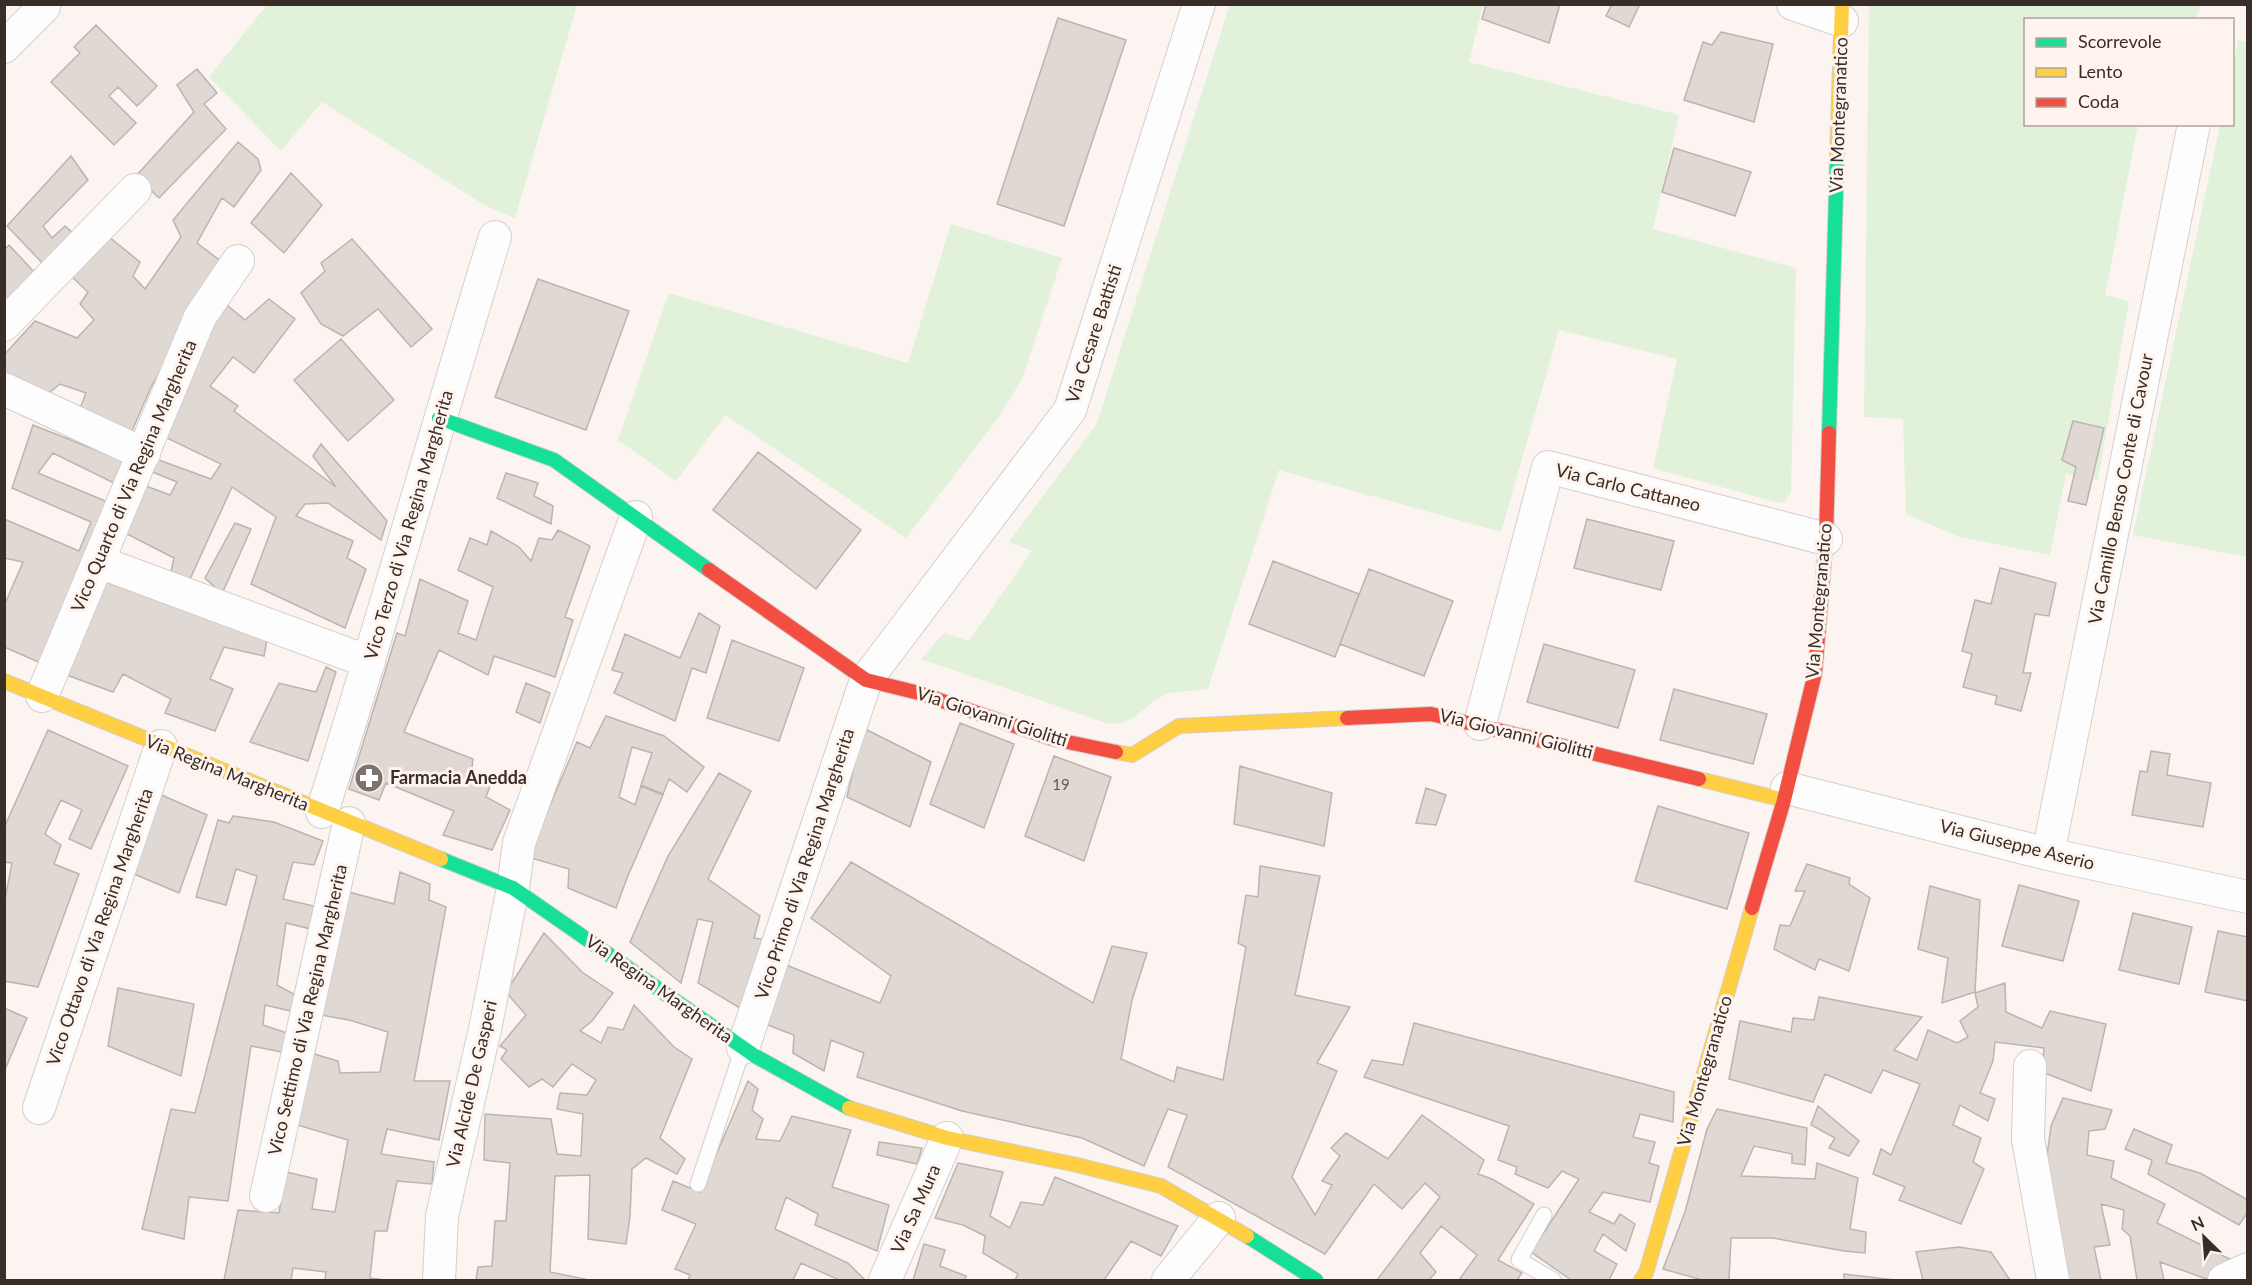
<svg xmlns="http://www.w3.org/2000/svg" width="2252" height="1285" font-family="Lato,sans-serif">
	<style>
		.green { fill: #e2f2da }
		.building { fill: #e0d8d3; stroke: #bcb4b0; stroke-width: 1.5 }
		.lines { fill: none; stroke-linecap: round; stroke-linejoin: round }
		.lane-casing { stroke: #d6ceca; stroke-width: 17 }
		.street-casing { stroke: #d6ceca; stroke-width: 34 }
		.fast-casing { stroke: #d6ceca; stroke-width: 16 }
		.slow-casing { stroke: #d6ceca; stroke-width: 16 }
		.jam-casing { stroke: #d6ceca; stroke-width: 16 }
		.path { stroke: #d6d3d0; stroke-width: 4; stroke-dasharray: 4.5 4.5; stroke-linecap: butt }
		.lane { stroke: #fefdfd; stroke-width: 15 }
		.street { stroke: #fefdfd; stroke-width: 32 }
		.fast { stroke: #16e098; stroke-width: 14 }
		.slow { stroke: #ffcf43; stroke-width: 14 }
		.jam { stroke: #f24e42; stroke-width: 14 }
		.labels { text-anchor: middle; stroke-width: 6; stroke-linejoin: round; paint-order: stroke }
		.number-label { font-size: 15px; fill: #625852 }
		.street-label { font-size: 18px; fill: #382d27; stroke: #fff3ed }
		.poi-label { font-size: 18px; font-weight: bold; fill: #382d27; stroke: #fff3ed; text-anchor: start }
	</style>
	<rect width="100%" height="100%" fill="#fbf4f1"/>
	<path class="green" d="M1230,4L1483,5L1469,62L1679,115L1653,229L1796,268L1791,493L1784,502H1775L1653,468L1677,359L1559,330L1501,532L1279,470L1208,689L1169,693L1156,699L1135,717L1123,723L1109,724L921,659L944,633L969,641L1032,551L1009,542L1097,423Z
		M267,5H577L515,218L486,206L322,102L281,151L209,77Z
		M1869,5H2201L2196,19L2026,20V124L2138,125L2105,295L2129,301L2098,480L2066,474L2050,555L1960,537L1906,514L1903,419L1864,417Z
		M2238,40L2248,42L2247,557L2133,535L2220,125L2232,124L2233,66Z
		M951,224L1062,258L1022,379L998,418L906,538L725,415L676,481L618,440L669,293L908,363Z"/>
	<path class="building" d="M1486,4H1560L1549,43L1482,19Z
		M1612,4H1640L1629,27L1606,16Z
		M1058,18L1126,40L1064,226L997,204Z
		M96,25L157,86L137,106L118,87L109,96L136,123L114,145L51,82L80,53L74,47Z
		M1721,32L1773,44L1754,122L1684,100L1703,42L1712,45Z
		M197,69L217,93L204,104L226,129L159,198L136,176L194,112L177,85Z
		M238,142L258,159L261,170L234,207L222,198L197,243L226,265L151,387L126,445L75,421L86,393L60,384L43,398L4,381V355L35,321L77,338L94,320L80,304L88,292L72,277L108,236L140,262L133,276L145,289L181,237L173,220Z
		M1674,148L1751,172L1735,216L1662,192Z
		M71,156L88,180L43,226L52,238L65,226L74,234L46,267L7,226Z
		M291,173L322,205L284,253L251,223Z
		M352,239L432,329L411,347L378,309L343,336L321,324L301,293L325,271L321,263Z
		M9,245L37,275L4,311V250Z
		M538,279L629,311L586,430L495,397Z
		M269,299L295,319L254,373L233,357L210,386L238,406L234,411L336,487L313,456L321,444L387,521L381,540L328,503L305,504L296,516L353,541L347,558L366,569L345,628L251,584L276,517L232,487L190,579L171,571L174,558L123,532L146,486L170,495L177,482L150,471L156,459L211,479L221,464L167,438L209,330L227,305L245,320Z
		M341,339L394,400L348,441L294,380Z
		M2073,421L2104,428L2086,505L2068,501L2076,467L2062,460Z
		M33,425L126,462L118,485L53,453L38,473L110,503L43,664L4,647V606L23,562L4,558V519L79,551L91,522L12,488Z
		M758,452L861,530L816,589L713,510Z
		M506,473L538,483L534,496L553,506L551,524L497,498Z
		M1587,519L1674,541L1661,590L1574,568Z
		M235,523L251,529L222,594L205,578Z
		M558,530L590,546L565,617L573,620L555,677L494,656L488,675L439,650L404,732L473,759L471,776L492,781L486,797L510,810L492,850L443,835L454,811L386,783L379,800L349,789L397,633L405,636L420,579L468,601L458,633L476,640L493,587L458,570L470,538L487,545L491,531L519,547L531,561L539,538L552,540Z
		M1273,561L1359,594L1335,657L1249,624Z
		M2000,568L2056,583L2049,616L2035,614L2023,673H2031L2021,711L1995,704L1997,696L1963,687L1972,654L1962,651L1975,600L1991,604Z
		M1369,569L1453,601L1424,676L1340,644Z
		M106,582L267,640L264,656L224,647L210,679L233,689L215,731L165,713L171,699L123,674L113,692L64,674Z
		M699,613L720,626L706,673L692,668L675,721L614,693L623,673L612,670L625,634L680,658Z
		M732,640L804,668L779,741L707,718Z
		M1544,644L1635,670L1618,728L1527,702Z
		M326,667L336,672L308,761L250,742L279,683L316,692Z
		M526,683L550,693L540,723L516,712Z
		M1674,689L1767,714L1753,764L1660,740Z
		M606,716L664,736L704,767L687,792L669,779L663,794L641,785L652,753L632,747L619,797L635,805L641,786L663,795L627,878L616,908L568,888L569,869L528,857L577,742L590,748Z
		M960,723L1014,744L984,828L930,804Z
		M863,728L931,762L910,827L847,797Z
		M48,730L128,766L91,849L69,839L82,810L61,800L45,834L61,845L54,864L79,874L38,987L4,981V904L12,863L4,862V828Z
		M2151,751L2170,754L2167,775L2211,783L2203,827L2132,815L2140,771L2147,772Z
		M1054,756L1111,777L1084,861L1025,836Z
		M1240,766L1332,793L1324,846L1234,824Z
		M719,773L751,791L708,879L760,916L754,938L765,940L745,1011L698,983L713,922L698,919L681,983L630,942L668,856Z
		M1426,788L1446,795L1436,825L1416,823Z
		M157,793L207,815L179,893L134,874Z
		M1658,806L1749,833L1727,909L1635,881Z
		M233,816L274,822L323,841L314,865L293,862L283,899L314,906L311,929L286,923L277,985L303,999L299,1013L265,1005L263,1025L290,1034L287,1053L251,1046L228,1201L189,1197L184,1239L142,1229L171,1109L195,1113L257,876L236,869L226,905L196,897L218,820L229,823Z
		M851,862L1093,1003L1112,946L1147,953L1132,1000L1121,1059L1174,1082L1177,1067L1223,1080L1246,947L1238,943L1246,895L1258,897L1260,866L1320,876L1295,995L1350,1007L1317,1063L1337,1071L1292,1177L1315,1215L1332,1185L1322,1181L1340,1156L1331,1148L1346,1133L1388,1159L1422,1115L1484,1160L1478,1174L1492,1179L1534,1204L1498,1260L1522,1273L1517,1280H1459L1477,1255L1441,1226L1420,1253L1436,1272L1429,1280H1377L1440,1197L1425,1183L1402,1209L1374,1184L1325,1254L1168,1167L1187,1115L1168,1109L1144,1166L1082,1138L962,1111L857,1077L864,1053L831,1040L824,1071L793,1053L794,1035L765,1024L779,962L880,1003L891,976L811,918Z
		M1807,864L1850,878L1849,884L1870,898L1849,971L1819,959L1815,970L1774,949L1780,925L1790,926L1805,891H1795Z
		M400,872L430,884L429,900L446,907L414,1081H450L439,1140L387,1129L381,1154L434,1162L432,1184L397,1181L387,1231H375L370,1278L385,1280H325L326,1272L293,1268L291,1280H224L238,1210L279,1213L286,1172L317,1179L312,1209L335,1212L348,1140L294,1124L311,1053L338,1061L340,1073L380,1072L388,1032L349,1020L321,1015L345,891L394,904Z
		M2019,885L2079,901L2063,961L2002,946Z
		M1930,886L1980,900L1975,992L1942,1003L1948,958L1918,949Z
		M2133,913L2192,927L2179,984L2119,970Z
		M2218,931L2248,937V1001L2205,992Z
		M544,933L582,972L613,993L592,1021L580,1031L601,1043L608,1027L623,1030L634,1005L674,1047L692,1059L660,1138L685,1159L677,1174L646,1158L632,1169L630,1216L626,1244L588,1239L590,1175L555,1176L550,1272L589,1280H476L478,1267L492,1266L495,1221H506L510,1163L484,1160L485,1114L551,1119L557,1154L581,1156L583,1114L557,1109L560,1093L587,1095L596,1080L572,1064L553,1087L542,1079L529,1087L501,1059L507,1050L500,1046L526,1015L506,992Z
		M2005,983L2006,1012L2042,1028L2050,1011L2106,1024L2091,1091L2042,1072L2044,1048L1995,1042L1993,1061L1980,1093L1995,1099L1988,1121L1960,1105L1953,1125L1981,1138L1973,1162L1984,1169L1961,1224L1899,1200L1905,1187L1873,1174L1881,1149L1891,1155L1920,1084L1883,1070L1871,1093L1825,1074L1813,1102L1729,1079L1740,1021L1791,1032L1793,1018L1814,1020L1819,997L1922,1017L1894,1050L1917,1060L1928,1030L1957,1043L1968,1037L1960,1021L1978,1007L1975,993Z
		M118,988L194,1004L181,1076L108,1046Z
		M4,1008L27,1018L4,1072Z
		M1414,1023L1674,1092L1673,1122L1640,1114L1633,1137L1655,1142L1649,1163L1659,1166L1650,1202L1603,1192L1589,1212L1614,1224L1620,1214L1635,1224L1626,1251L1603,1234L1594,1251L1617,1264L1609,1280H1571L1531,1252L1579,1179L1562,1171L1548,1188L1515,1174L1517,1167L1498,1160L1509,1126L1364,1077L1372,1060L1403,1065Z
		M748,1081L758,1089L752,1110L763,1119L756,1139L780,1141L792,1116L851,1130L832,1187L889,1205L877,1251L815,1225L818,1214L786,1197L775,1229L848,1263L865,1280H839L801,1263L793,1280H688L690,1275L675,1269L696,1224L662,1210L673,1181L700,1192Z
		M2063,1098L2112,1110L2105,1129L2089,1131L2087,1155L2114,1161L2111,1178L2165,1204L2157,1223L2236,1262L2206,1279L2160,1262L2164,1280H2137L2130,1236L2122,1229L2124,1210L2101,1204L2110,1245L2094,1247L2101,1280H2062L2044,1178L2051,1126Z
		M1818,1106L1859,1141L1849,1156L1829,1148L1835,1138L1811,1125Z
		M1717,1109L1807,1128L1805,1165L1792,1163V1154L1754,1146L1741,1176L1815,1179L1817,1163L1858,1178L1850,1229L1866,1232L1865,1253L1844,1251L1773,1238H1731L1729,1280H1699V1279L1663,1269L1685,1212L1707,1129Z
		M2134,1129L2172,1145L2166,1163L2200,1173L2248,1200V1212L2239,1225L2148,1174L2152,1160L2125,1149Z
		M879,1142L922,1148L917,1164L877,1155Z
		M958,1163L1003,1172L990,1216L1010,1228L1021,1202L1043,1205L1055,1177L1178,1226L1161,1256L1131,1241L1104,1280H1015L1018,1274L983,1253L985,1236L963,1225L935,1218Z
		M924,1244L945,1250L940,1266L966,1276L965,1280H913Z
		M1959,1247L1991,1252L2010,1280H1923L1916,1252Z
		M1844,1274L1895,1280H1844Z"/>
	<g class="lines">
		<g class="lane-casing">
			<path id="lane" d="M698,1184L743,1048
				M1544,1215L1519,1260L1553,1280"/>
		</g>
		<g class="street-casing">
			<path id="street" d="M1793,4L1842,21
				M4,47L44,7
				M4,325L135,190
				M4,389L144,454
				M99,562L369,662
				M42,696L200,317L238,261
				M1480,724L1548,467L1826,539
				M1787,788L2048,854L2248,897
				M322,812C383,621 436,428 495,237
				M2048,854L2194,124
				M743,1048L866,680L1070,410L1199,4
				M2030,1066L2028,1139L2053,1280
				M39,1108L161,746
				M266,1196L349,823
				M439,1280L442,1216L485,1029L513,888L519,843L636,517
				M885,1280L947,1138
				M1168,1280L1219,1218
				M2224,1280L2248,1269"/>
		</g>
		<g class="fast-casing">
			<path id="fast" d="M439,418L554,460L709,570
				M1829,433L1837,157
				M441,859L513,888L755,1056L849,1108
				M1247,1236L1316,1280"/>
		</g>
		<g class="slow-casing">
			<path id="slow" d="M1837,157L1842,4
				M4,681L441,859
				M1116,752L1132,755L1179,726L1347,718
				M1699,779L1784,800
				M849,1108L947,1138L1077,1165L1161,1186L1247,1236
				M1641,1280L1646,1273L1752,908"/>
		</g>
		<g class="jam-casing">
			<path id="jam" d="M709,570L866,680L919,693L1053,739L1116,752
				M1347,718L1431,714L1699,779
				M1752,908L1784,800L1815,673L1826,539L1829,433"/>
		</g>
		<path class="path" d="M2244,4L2248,5"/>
		<use href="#lane" class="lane"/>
		<use href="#street" class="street"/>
		<use href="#fast" class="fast"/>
		<use href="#slow" class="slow"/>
		<use href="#jam" class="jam"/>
	</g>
	<defs>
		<g id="pharmacy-disc" transform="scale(1.5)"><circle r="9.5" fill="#7c736e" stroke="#fff3ed"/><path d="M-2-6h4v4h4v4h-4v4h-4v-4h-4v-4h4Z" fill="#fff"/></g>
	</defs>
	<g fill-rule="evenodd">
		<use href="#pharmacy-disc" x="369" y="778"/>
	</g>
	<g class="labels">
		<g class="number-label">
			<text x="1061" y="790">19</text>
		</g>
		<g class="street-label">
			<text transform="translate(1839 115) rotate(-88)" y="6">Via Montegranatico</text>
			<text transform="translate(1094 334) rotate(-72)" y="6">Via Cesare Battisti</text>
			<text transform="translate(134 476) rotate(-67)" y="6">Vico Quarto di Via Regina Margherita</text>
			<text transform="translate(1628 488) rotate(14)" y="6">Via Carlo Cattaneo</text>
			<text transform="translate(2121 489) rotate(-79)" y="6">Via Camillo Benso Conte di Cavour</text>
			<text transform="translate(409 525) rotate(-74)" y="6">Vico Terzo di Via Regina Margherita</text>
			<text transform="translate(1819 601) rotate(-85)" y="6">Via Montegranatico</text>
			<text transform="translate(992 717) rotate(18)" y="6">Via Giovanni Giolitti</text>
			<text transform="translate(1516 734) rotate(14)" y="6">Via Giovanni Giolitti</text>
			<text transform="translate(227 773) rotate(22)" y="6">Via Regina Margherita</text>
			<text transform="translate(2017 845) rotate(14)" y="6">Via Giuseppe Aserio</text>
			<text transform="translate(805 864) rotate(-72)" y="6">Vico Primo di Via Regina Margherita</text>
			<text transform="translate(100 927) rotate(-71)" y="6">Vico Ottavo di Via Regina Margherita</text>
			<text transform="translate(659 989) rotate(35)" y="6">Via Regina Margherita</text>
			<text transform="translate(308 1010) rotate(-77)" y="6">Vico Settimo di Via Regina Margherita</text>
			<text transform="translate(1705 1071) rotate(-74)" y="6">Via Montegranatico</text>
			<text transform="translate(472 1084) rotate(-77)" y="6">Via Alcide De Gasperi</text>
			<text transform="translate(916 1209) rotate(-66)" y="6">Via Sa Mura</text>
		</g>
		<g class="poi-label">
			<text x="390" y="784">Farmacia Anedda</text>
		</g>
	</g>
	<rect width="2252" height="1285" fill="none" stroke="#382d27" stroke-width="12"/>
	<rect x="2024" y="18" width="210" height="108" fill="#fff3ed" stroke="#afa49e" stroke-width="1.5"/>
	<rect x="2036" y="38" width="30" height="9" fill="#16e098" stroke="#afa49e" stroke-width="1.5"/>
	<text x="2078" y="48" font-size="18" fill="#382d27">Scorrevole</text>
	<rect x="2036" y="68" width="30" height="9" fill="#ffcf43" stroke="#afa49e" stroke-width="1.5"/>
	<text x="2078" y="78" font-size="18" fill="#382d27">Lento</text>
	<rect x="2036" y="98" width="30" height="9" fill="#f24e42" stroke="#afa49e" stroke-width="1.5"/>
	<text x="2078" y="108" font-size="18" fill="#382d27">Coda</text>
	<g transform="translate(2204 1237) rotate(335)" stroke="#fff3ed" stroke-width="4.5" paint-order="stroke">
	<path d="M0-4.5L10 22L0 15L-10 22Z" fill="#382d27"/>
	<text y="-9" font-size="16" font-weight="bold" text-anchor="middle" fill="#382d27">N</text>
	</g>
</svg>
